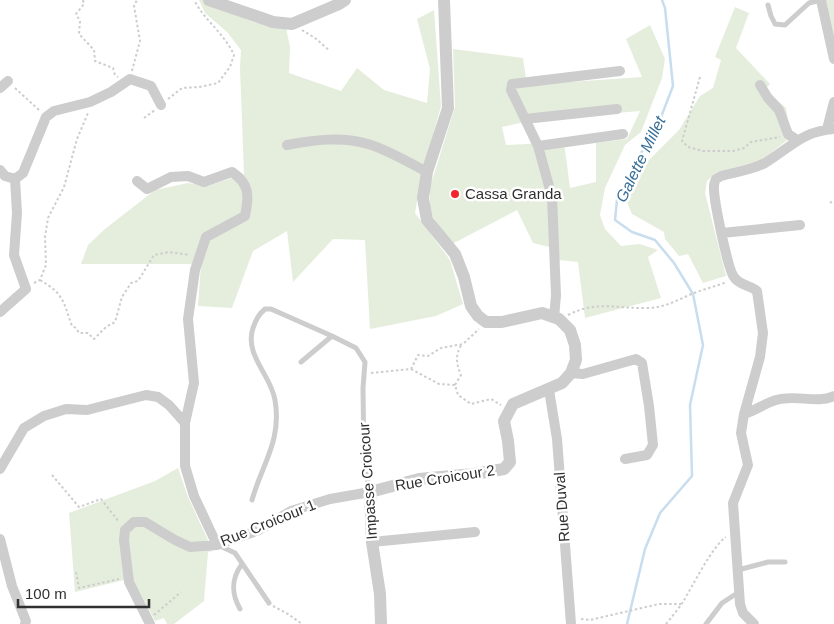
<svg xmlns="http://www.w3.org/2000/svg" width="834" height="624" font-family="Helvetica,sans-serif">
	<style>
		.green { fill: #e5eedd; fill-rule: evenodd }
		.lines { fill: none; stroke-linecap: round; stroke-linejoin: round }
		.stream { stroke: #c8deef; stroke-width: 2.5 }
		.path { stroke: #cdcdcd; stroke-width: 2; stroke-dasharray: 2.5 2.5; stroke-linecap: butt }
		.service { stroke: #cdcdcd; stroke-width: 5 }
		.minor { stroke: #cdcdcd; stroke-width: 10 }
		.tertiary { stroke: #cdcdcd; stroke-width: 12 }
		.poi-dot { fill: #f3252a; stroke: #fff; stroke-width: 2 }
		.labels { text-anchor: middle; stroke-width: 5; stroke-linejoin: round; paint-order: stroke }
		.poi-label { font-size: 15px; fill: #303030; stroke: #fff; text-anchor: start }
		.street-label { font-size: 15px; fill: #303030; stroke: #fff }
		.water-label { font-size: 16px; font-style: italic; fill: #366e99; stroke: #fff }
	</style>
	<rect width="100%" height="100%" fill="#fff"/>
	<path class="green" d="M199,0H203L253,22L286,28L290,47L289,73L341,91L357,68L384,90L427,103L430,69L417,19L434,10L441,106L421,178L415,213L450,260L463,304L436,316L370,329L365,240L333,239L293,282L287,231L253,251L232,308L198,306L201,264H81L88,245L105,229L155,190L188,183L208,186L244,174L240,68L241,50L227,32L205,13Z
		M826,0H834V36Z
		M735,7L749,13L736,48L770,84L765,89L786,108L791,137L762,160L717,172L707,181L705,193L726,276L703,283L688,254L679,256L665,239L664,232L632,214L626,200L643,166L679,130L700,96L713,88L721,60L715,57Z
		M650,25L665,59L662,78L641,132L625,145L605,188L600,215L605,229L621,246L640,244L658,250L648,257L661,298L585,318L578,262L558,260V249L533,243L517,210L452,244L430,213V187L455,107L453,49L523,58L527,85L642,77L626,39ZM640,111L627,139L596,143V182L570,188L564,142L506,145L502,127L533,120Z
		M178,468L188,497L213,551L208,552L204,601L174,624H167L164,618L155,621L132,578L75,592L69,513L155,481Z"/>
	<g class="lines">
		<path class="stream" d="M627,624L645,549L660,513L692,476L690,405L703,345L693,294L674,263L655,240L632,232L615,220L617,200L634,164L656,130L673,86L665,8L662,0"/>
		<path class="path" d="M83,0L84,4L76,14L80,21L79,34L94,50L95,61L113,68L115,75L118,77
			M302,30L315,38L330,51
			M132,71L140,41L134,6L137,0
			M700,77L682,141L688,147L703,151H733L744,148L751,142L780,137
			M15,88L39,110
			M168,99L182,88L199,87L218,83L230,67L234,55C224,33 205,21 194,0
			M144,118L155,110
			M830,203L834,200
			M40,280C64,294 63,301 72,326L76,328L79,333H88L94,339L106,327L115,322L122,297L131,283L138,281L154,255L169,252L190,255
			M34,283L40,280L46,265L45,237L48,218L64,187L77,139L88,113
			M568,315C597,300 618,309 647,308C665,308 679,299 694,293C705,289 716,286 727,282
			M411,369L439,384L455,385L458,395L471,404L491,399L501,405
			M371,373L411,369L418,355L428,356L441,348L463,344L479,329
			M455,385L461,375C456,363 455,355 462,344
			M52,475L79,507L101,499L119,522
			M76,572L79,588L119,579
			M273,606L288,614L302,624
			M154,615L181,592
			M581,619L590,620L659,604H681
			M666,624C672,617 678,609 683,602C692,587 713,545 726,537"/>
		<path class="service" d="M768,5L771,16L775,24L785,25L809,3L821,0
			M301,362L332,336L356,348L365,362L363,388L364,463L370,492
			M252,500C262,464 282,441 275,400C271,375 244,355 253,328C256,320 258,315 265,309H271L332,336
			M218,545L235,553L269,603
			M738,570L768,562H785
			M240,609C231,593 231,579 242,564
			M706,624L722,603L739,592"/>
		<path class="minor" d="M821,0L834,59
			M760,85L768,98L779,110L788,134L797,140
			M0,88L8,81
			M525,119L617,109
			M827,129L834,102
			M287,145C313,140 342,136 368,144C388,150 408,162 427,172
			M538,146L511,90L512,84L620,71
			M0,170L5,176L15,179L23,173L46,117L54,111L90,102L111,92L130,79L151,86L161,105
			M137,181L147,189L171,177L188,176L204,182L232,172C250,184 249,196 245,216L206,237L195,270L188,319L194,383L185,423V466L194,496L217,545
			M722,233L800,225
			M0,312L26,289L14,255L17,213L15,179
			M554,318L556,295L552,197L538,146L623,134
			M571,373L583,374L636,359L642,363L649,406L653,445L647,455L625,459
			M549,390L557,439L571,624
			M744,414C755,411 765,403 776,400C795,394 816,404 834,396
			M0,469L24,428L44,416L66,409L87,410L146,395L158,397L169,405L185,423
			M0,539L12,586L26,621L25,624
			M372,542L475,532
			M150,624L129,582L124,540L125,530L134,522H145L175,540L190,547L217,545L259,530L291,511L330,499L370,492
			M754,624L743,613L740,604L733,503L748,465L741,433L744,414L760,357L763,333L757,291C749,285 739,285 734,277C728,270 713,198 714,186C714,184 715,181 716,179L721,176C735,172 752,170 765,163C790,148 802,131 834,129"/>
		<path class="tertiary" d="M209,0L273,22L292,24L339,4L345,0
			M381,624L380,594L372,542L370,492L419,479L474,474L504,469L510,462L508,441L504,421L513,404L562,383L571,373L576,360L575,345L570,330L559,319L542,313L502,322H486L478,316L471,306L464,277L455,254L427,220L423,198L427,172L448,108L444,0"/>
	</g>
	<circle class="poi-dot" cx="455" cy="194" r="5"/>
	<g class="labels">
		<g class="poi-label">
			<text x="465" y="199">Cassa Granda</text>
		</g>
		<g class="street-label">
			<text transform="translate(445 478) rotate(-9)" y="5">Rue Croicour 2</text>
			<text transform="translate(368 481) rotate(-94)" y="5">Impasse Croicour</text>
			<text transform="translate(562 507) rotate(-94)" y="5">Rue Duval</text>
			<text transform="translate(268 523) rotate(-22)" y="5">Rue Croicour 1</text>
		</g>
		<g class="water-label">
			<text transform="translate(640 159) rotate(-64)" y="6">Galette Millet</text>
		</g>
	</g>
	<path d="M18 599v8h131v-8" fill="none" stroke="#303030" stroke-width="2.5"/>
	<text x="25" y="599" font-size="15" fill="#303030" stroke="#ffffff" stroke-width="4" paint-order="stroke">100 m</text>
</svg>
